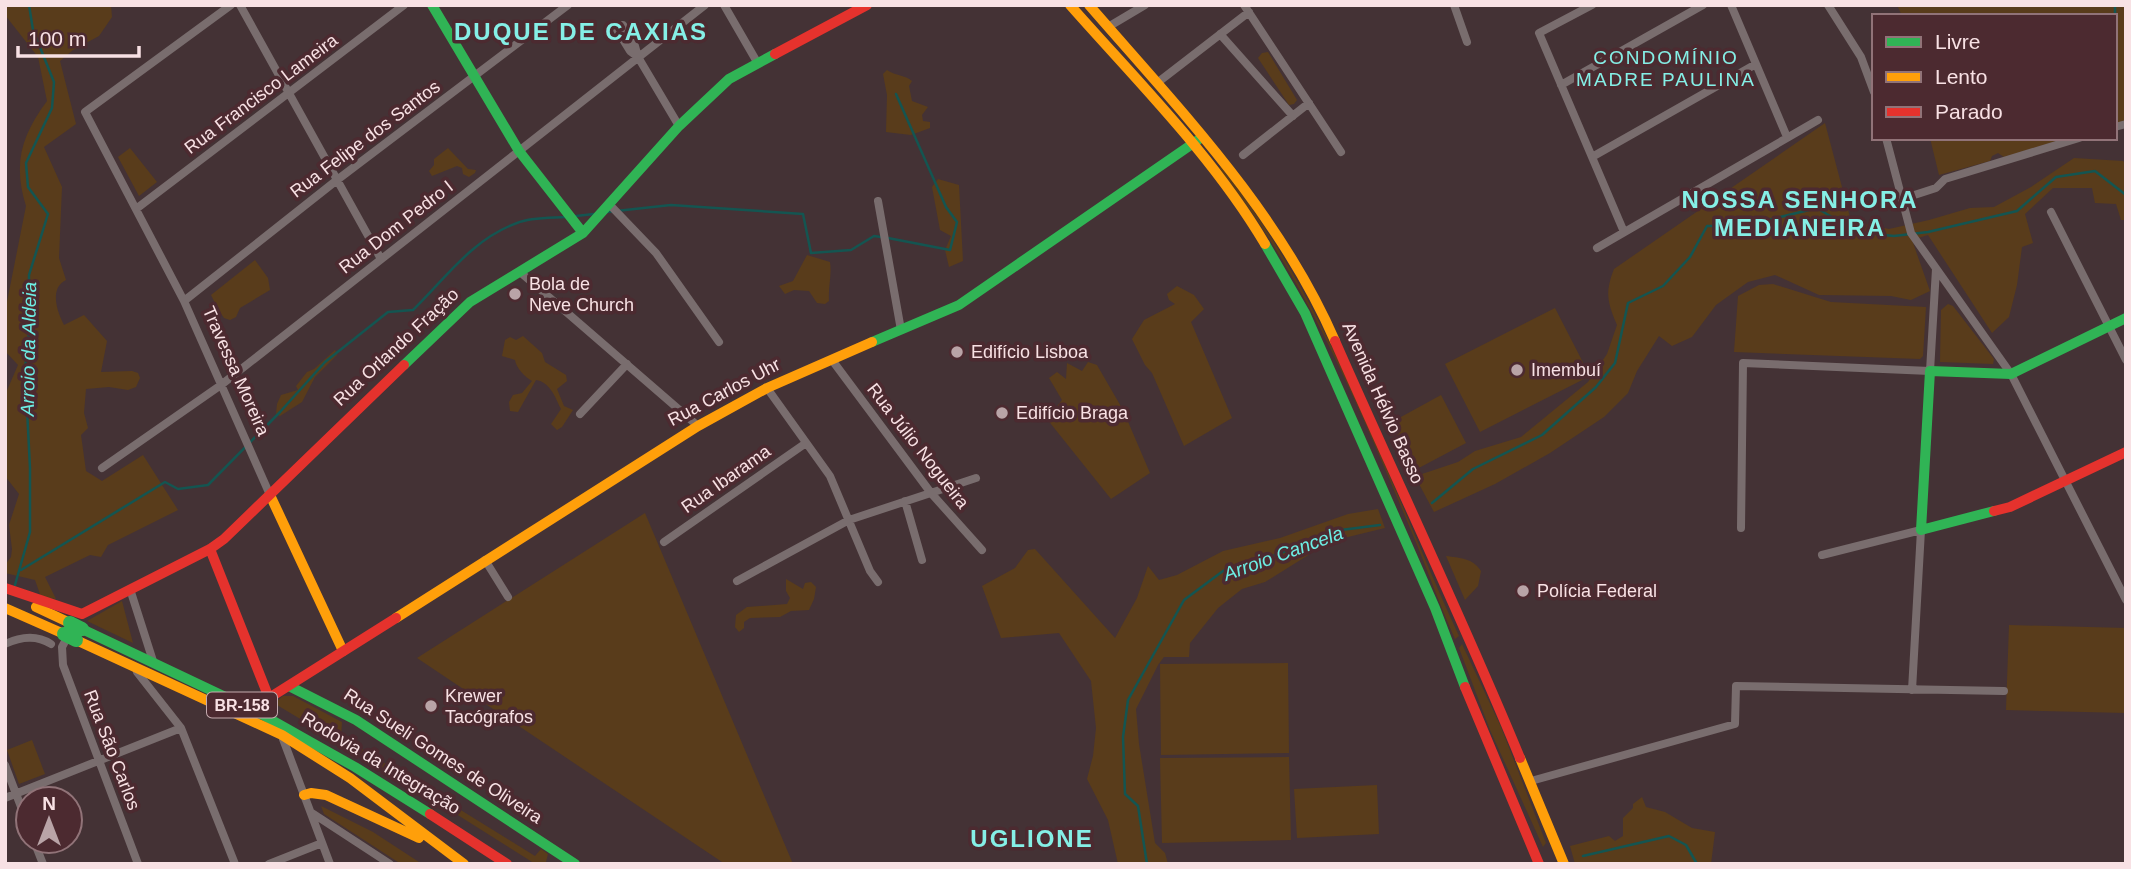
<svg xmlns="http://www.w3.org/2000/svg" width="2131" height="869" font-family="Helvetica,sans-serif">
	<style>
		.green { fill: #593c1b }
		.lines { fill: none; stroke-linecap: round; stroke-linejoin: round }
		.stream { stroke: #145551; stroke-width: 2.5 }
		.street { stroke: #796d6e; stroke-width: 8 }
		.fast { stroke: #30b455; stroke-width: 10 }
		.slow { stroke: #ff9f0a; stroke-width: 10 }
		.jam { stroke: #e5322d; stroke-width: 10 }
		.fast-bridge { stroke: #30b455; stroke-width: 14 }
		.poi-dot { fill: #b9a4a7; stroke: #4c2a30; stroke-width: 2.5 }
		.labels { text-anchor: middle; stroke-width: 7; stroke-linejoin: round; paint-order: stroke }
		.shield { fill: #4c2a30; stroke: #c4aaae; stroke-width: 2 }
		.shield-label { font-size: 16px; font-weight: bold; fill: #f8e1e4 }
		.street-label { font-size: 18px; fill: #f8e1e4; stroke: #4c2a30 }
		.poi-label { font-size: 18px; fill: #f8e1e4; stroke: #4c2a30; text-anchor: start }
		.neighbourhood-label { font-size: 19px; letter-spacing: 2px; fill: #85efe6; stroke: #4c2a30 }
		.water-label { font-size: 19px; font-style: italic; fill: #6dede4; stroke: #4c2a30 }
		.district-label { font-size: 24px; font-weight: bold; letter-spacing: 2px; fill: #85efe6; stroke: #4c2a30 }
	</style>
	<rect width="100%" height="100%" fill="#443235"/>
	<path class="green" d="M5,5H111L112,17L99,36L73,50L60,61L76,124L44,147L62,187L59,258L66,280C49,288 57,312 64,325L84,315L107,341L101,372L132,371L138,373L140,378L136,387L128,390L109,387L86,389L84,413L88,428L81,435L86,471L102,481L143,455L178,510L108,545L101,557L90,555L45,577L56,599L41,597L35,580L5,573V565L11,557L12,549L9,525L19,494L5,476V395L18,365L5,351V312L26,206C13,164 21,136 47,101L38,57L5,15Z
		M1897,5H2126V121L2115,124V16H1902Z
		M1268,52L1297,100L1294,104L1289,105L1258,58L1262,53Z
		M887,70C896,76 905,75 912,81L909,86L912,101L928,107L922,115L923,121L930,122V128L911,135L886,132L887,95L883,74Z
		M1825,123L1851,221L1889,229L1929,220L1970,208L1994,207L2031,187L2074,158L2123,161L2126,164V220H2121L2116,204L2095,203L2092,188H2053L2025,214L2033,243L2022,247L2017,285L2009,317L1992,333L1928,235L1912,240L1930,291L1911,300L1891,296L1819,295L1775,275L1748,282L1716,305L1692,337L1672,346L1659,336L1637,371L1628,393L1604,417L1550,453L1495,484L1434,512L1419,484L1422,474L1458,462L1475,451L1521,437L1588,382L1607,354L1617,325C1607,302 1605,292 1614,269Z
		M1930,138H2067L2004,157L1998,153L1992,156L1990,161L1939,175Z
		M130,148L157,182L139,196L118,157Z
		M448,148L468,169L476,170L475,173L469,177L463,174L462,168L457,166L432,176L429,171L434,165V159Z
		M1221,167C1331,304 1386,478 1459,636L1455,639C1441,608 1430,577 1417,545C1363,415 1307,279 1219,168Z
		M938,179L959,185L963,261L949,267L945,250L951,236L940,230L932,187Z
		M807,255L830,262C832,275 828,287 829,301L825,304L817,303L809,291L794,290L785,294L779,286L793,281Z
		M255,260L268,278L270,290L240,308L236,317L230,320L224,318L218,309L211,295Z
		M1773,284L1831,302L1926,307L1923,356L1920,359L1734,352L1738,296L1759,285Z
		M1177,286L1194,295L1204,309L1191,322L1232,418L1184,446L1152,373L1145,365L1132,339L1144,320L1175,304L1169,300L1167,294Z
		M1948,304L1953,306L1994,359L1993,364L1940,362L1941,310Z
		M1555,308L1590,376L1480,432L1445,364Z
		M523,336L542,353L545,362L566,375L567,381L557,389L564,406L573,410L562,427L557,430L551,424L561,409C555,397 550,382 536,380L518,412L510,411L509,402L513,395L522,393L532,381C525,377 516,368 515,360L502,356L505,340L510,337L516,340Z
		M335,350L337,355L315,377L302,402L280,416L276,414L277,404L281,395L298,390L296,386L307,372L314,369Z
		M1088,362L1097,365L1123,410L1150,473L1111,499L1047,419L1062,400L1049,378L1057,372L1066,379L1067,363L1082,371Z
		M1441,395L1466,443L1415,470L1390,423Z
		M1378,509L1385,528L1348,537L1318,549L1265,582L1242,589L1218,608L1190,643L1189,657H1164L1158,665L1136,709L1139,744L1155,843L1165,853L1168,864H1118L1108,820L1087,779L1093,756L1096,728L1091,681L1059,633L1001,638L982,586L1015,568L1028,550L1035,549L1115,638L1137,598L1148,566L1159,580L1177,575L1223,551L1280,538L1348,514Z
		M645,513L793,864H725L417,658Z
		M1446,556C1460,558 1473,558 1481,571L1478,586L1465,600Z
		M786,579L803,589L805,583L811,582L816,587L814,599L809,610L791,611L780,617L750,618L744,622V628L739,632L735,627L736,615L747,607L787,604L790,598L786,591Z
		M122,601L133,643L87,621Z
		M2009,625L2126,628V713L2006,710Z
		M1462,644L1501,727L1546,843L1543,847L1490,730L1459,648Z
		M1288,663L1289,753L1161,755L1160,664Z
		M283,696H293L342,722L341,736L535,856L541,849L548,854L546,862L535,864L529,860L407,783L277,705V701Z
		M32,740L45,774L19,784L7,750Z
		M1289,757L1291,840L1162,843L1160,758Z
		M1377,785L1379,834L1297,838L1294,789Z
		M1642,797L1646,807L1665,812L1692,828L1715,832L1711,864H1575L1570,846L1609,836L1615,841L1623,836V818L1633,808V804Z
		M321,806L373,832L422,864H401L324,814Z"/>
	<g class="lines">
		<path class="stream" d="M2115,5V21
			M607,212L671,205L803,214L811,253L851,250L874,236L881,237
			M576,216L594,214
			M888,238L950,250L957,222L946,207L896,94
			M1432,503L1473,469L1542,435L1596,387L1615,363L1628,303L1663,286L1690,257L1707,226H1744L1817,208L1856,232L1894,236L1928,232L2017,211L2056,177L2095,171L2126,195
			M21,570L165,482L178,489L208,485L280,412L325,362L388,312L413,310C445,279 472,239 517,223C531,217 551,218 566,217
			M15,585L30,532V468L25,369L29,333V275L48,214L28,187L26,163L52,108L54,82L33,30L29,5
			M1583,856L1669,836L1686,845L1697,864
			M1147,864L1138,806L1125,794L1123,737L1128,700L1184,600L1223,571L1260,561L1341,530L1380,525"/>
		<path class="street" d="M231,5L85,112L184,301L270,495
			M240,5L381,259
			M724,5L757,62
			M1244,5L1341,152
			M1454,5L1467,42
			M1592,5L1539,33L1624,232
			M1731,5L1787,137
			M1828,5L1861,57L1874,92
			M618,25H623L635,46L638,57L679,126
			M618,25L617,30L630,51L638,57
			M1108,27L1145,5
			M1220,34L1293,116
			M1157,83L1249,12
			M1561,85L1703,5
			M2115,127L2126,124
			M1886,138L1911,233L2011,374L2126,600
			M1243,155L1309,103
			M1592,157L1756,64
			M1902,199L1936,188L1945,179L2079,138
			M878,201L901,330
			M609,204L656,253L719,342
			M136,209L404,5
			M2051,212L2126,360
			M1597,248L1818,120
			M520,272L698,426
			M184,301L337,180L568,5
			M832,360L931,493L982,550
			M767,388L830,476L870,571L878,582
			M580,414L627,364
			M102,468L221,385L705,5
			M905,501L922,560
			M1741,528L1743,363L1930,371L1936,269
			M664,542L806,443
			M1822,555L1921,530L1912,690
			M485,560L508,597
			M737,581L849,520L976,478
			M130,589L153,661
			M69,634L62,647L63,665L138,864
			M5,644C20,637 37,635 51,644
			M137,672L181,728L235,864
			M283,739L330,864
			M5,765L28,825
			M1531,781L1735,724L1736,686L2004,691
			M5,798L181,728
			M312,813L390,864
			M34,841L43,864
			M269,864L322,843"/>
		<path class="fast" d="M432,5L519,151L583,233
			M1265,244L1305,313L1435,608L1465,687
			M872,342L959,305L1198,140
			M404,365L470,302L583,233L679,126L729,79L775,54
			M1994,511L1921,530L1930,371L2011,374L2126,318
			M82,629L261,714L355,767L430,814
			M289,686L356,720L575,864"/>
		<path class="slow" d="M1070,5C1137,81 1213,156 1265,244
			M1089,5C1180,110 1279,212 1335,341
			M270,495L343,651
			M36,607L70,623
			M5,608L64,634
			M396,618L698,426L767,388L872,342
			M76,640L282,735L350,778L464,864
			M1520,758L1564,864
			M304,795L311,793L326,795L419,838"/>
		<path class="jam" d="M775,54L867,5
			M1335,341C1396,480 1462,617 1520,758
			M1994,511L2010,507L2126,452
			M210,549L269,698L396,618
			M5,588L82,614
			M82,614L210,549L224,539L404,365
			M1465,687L1539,864
			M430,814L507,864"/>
		<path class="fast-bridge" d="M70,623L82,629
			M64,634L76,640"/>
	</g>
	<g class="poi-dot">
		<circle cx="515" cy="294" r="7"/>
		<circle cx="957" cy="352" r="7"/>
		<circle cx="1517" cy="370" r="7"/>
		<circle cx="1002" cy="413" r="7"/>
		<circle cx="1523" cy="591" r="7"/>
		<circle cx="431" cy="706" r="7"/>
	</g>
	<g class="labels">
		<rect class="shield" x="207" y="692.5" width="70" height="25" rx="5"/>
		<g class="shield-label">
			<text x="242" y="711">BR-158</text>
		</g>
		<g class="street-label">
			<text transform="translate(261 94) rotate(-37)" y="6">Rua Francisco Lameira</text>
			<text transform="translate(365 139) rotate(-37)" y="6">Rua Felipe dos Santos</text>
			<text transform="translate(396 227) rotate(-38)" y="6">Rua Dom Pedro I</text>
			<text transform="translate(396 347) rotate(-43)" y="6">Rua Orlando Fração</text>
			<text transform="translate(236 371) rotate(66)" y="6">Travessa Moreira</text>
			<text transform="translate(724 392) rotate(-28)" y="6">Rua Carlos Uhr</text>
			<text transform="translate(1383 403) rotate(66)" y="6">Avenida Hélvio Basso</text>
			<text transform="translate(918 446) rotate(52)" y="6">Rua Júlio Nogueira</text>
			<text transform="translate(726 479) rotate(-35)" y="6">Rua Ibarama</text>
			<text transform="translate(112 750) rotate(69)" y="6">Rua São Carlos</text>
			<text transform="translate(443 756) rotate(33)" y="6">Rua Sueli Gomes de Oliveira</text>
			<text transform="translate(381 763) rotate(31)" y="6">Rodovia da Integração</text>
		</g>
		<g class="poi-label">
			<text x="529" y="290">Bola de<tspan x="529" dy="21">Neve Church</tspan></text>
			<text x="971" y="358">Edifício Lisboa</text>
			<text x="1531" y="376">Imembuí</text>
			<text x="1016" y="419">Edifício Braga</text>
			<text x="1537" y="597">Polícia Federal</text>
			<text x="445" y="702">Krewer<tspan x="445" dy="21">Tacógrafos</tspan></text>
		</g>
		<g class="neighbourhood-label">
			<text x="1666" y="64">CONDOMÍNIO<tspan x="1666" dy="22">MADRE PAULINA</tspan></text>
		</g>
		<g class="water-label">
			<text transform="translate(28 349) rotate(-89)" y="7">Arroio da Aldeia</text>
			<text transform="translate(1283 553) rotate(-20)" y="7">Arroio Cancela</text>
		</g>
		<g class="district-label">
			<text x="581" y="40">DUQUE DE CAXIAS</text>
			<text x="1800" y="208">NOSSA SENHORA<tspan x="1800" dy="28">MEDIANEIRA</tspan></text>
			<text x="1032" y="847">UGLIONE</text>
		</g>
	</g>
	<rect width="2131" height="869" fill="none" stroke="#f8e1e4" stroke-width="14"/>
	<rect x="1872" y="14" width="245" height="126" fill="#4c2a30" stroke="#917378" stroke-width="2"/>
	<rect x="1886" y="37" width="35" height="10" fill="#30b455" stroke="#917378" stroke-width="2"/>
	<text x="1935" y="49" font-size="21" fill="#f8e1e4">Livre</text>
	<rect x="1886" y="72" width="35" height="10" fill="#ff9f0a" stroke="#917378" stroke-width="2"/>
	<text x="1935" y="84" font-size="21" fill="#f8e1e4">Lento</text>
	<rect x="1886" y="107" width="35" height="10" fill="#e5322d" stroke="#917378" stroke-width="2"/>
	<text x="1935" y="119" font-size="21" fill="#f8e1e4">Parado</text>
	<g transform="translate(49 820)"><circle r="33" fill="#4c2a30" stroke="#917378" stroke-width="2"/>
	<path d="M0-5L12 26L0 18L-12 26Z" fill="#b9a4a7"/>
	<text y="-10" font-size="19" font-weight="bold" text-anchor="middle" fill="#f8e1e4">N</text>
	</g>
	<path d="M18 46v10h121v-10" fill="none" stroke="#f8e1e4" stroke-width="3.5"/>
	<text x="28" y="46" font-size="21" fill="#f8e1e4" stroke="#4c2a30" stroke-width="5" paint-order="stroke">100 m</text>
</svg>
